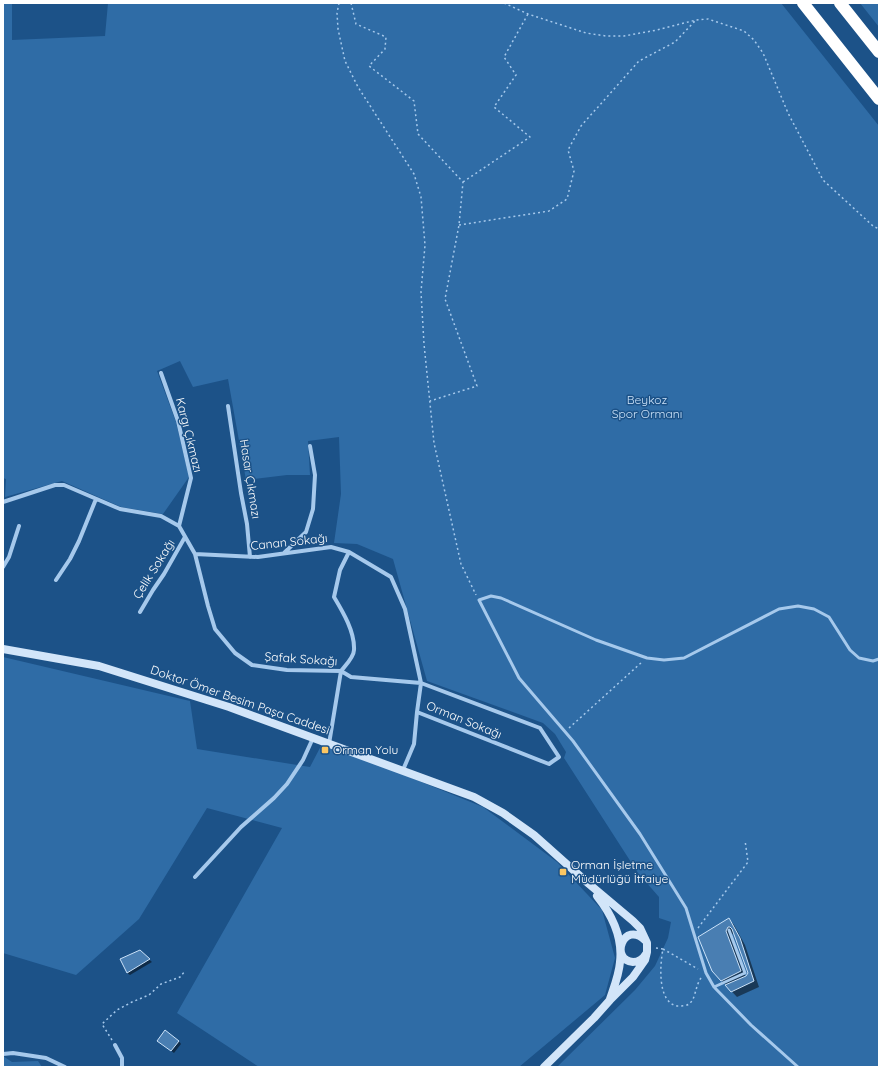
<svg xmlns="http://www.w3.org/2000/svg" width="882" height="1070" font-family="Quicksand,sans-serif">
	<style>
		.green { fill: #2f6ca6 }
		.shadow { fill: #0007; fill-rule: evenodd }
		.building { fill: #497eb2; stroke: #cbe2f9 }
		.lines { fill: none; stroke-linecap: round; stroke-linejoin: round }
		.path { stroke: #a6c9ec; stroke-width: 1.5; stroke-dasharray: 2 3; stroke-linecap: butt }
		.lane { stroke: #a6c9ec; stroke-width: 3 }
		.street { stroke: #a6c9ec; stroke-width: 4 }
		.secondary { stroke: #d2e5f9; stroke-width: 8 }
		.highway { stroke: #fff; stroke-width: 12 }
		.poi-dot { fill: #fcc763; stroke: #1c5288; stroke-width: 1.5 }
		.labels { text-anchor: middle; stroke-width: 3; stroke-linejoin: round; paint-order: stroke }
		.park-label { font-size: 12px; fill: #cbe2f9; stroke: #1c5288 }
		.street-label { font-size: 12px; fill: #fff; stroke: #1c5288 }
		.poi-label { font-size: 12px; fill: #fff; stroke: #1c5288; text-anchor: start }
	</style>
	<rect width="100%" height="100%" fill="#1c5288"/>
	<path class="green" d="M3,3H12V40L105,36L108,3H781L879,126V1067H557L635,990L655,966L668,938L671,922L659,918V897L638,873L564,758L566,752L555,734L543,723L427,681L393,559L357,544L334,543L341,494L339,437L308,441L310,475H287L246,480L228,379L193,387L180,361L157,371L176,422L189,477L163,514L121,507L62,481L5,497L6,479L3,478Z
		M860,3H879V27Z
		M3,657L190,701L197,749L310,767L323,742L483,807L557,862L602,910L615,958L605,995L519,1067H259L177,1013L282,828L207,808L139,919L76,975L3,953Z
		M3,1056L12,1062L38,1061L42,1067H3Z"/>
	<path class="shadow" d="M729,919L734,925L745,945L759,987L737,997L721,980L700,938ZM734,931L749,973L746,978L731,937Z
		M140,951L152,962L130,975L127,973Z
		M179,1041L181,1044L174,1053L161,1043Z"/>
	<path class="building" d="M729,918L740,938L754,981L731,992L725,985L746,976L748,973L732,929L730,927H728L726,931L741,971L721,981L712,971L698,937Z
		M140,950L150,959L127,973L120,959Z
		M165,1030L179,1041L171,1051L157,1041Z"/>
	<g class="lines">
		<path class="path" d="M339,3L337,13L338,29L345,61L358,87L414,174L421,197L425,245L421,292L424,344L434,443L461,564L476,595
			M351,3L356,24L386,37L385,49L369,66L414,101L418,134L463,182L459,225L445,299L477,386L430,401
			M504,3L528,14L586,33L606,36H624L657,30L696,20L708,19L744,31L754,40L763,53L788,113L823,180L873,226L879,229
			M463,182L530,137L494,107L516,75L504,57L528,14
			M459,225L549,211L567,199L574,171L568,150L581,126L639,61L675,42L695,21
			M569,728L642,662
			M698,928L748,862L745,840
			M656,948L663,949C660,964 657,1002 677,1006C681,1006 686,1006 689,1004C696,999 695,986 701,978
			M663,949L698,969
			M112,1040L102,1024L117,1010L132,1002L149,995L161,984L180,977L185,971"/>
		<path class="lane" d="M714,987L745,973L729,930
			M798,1067L751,1025L714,987L706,973L686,908L640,834L573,741L519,678L479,600L491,596L501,598L596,640L647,658L664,660L684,658L779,609L798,606L814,609L829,617L850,650L859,658L873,661L879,659"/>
		<path class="street" d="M161,373L178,421L191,478L179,526
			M228,406L241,493L247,524L250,557
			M3,502L55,485H64L120,509L161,516L179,526L195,554L258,557L331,547L349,552L391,577L405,609L421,683L417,712
			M284,553L306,532L313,509L315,475L310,446
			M195,554L208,606L215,629L235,653L252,665L287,670L341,671L351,677L421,683L540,728L559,757L549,764L417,712L414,744L403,770
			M3,567L9,557L19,526
			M56,580L70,559L79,541L96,499
			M140,612L153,590L164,574L185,537
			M329,744L341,671C346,665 354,657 354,650C355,632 343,612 334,597L340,570L349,552
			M195,877L241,827L274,798L287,784L303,760L313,738
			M115,1045L122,1058V1067
			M3,1054L13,1053L46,1058L65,1067"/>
		<path class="secondary" d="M3,649L99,666L229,707L474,797L503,813L534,835L589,884L633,921L640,928L647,943V952L645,960L633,977L610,1000L594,1018L544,1067
			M597,896C612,915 623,937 620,962C619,975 614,987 610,999
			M645,940C624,920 609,960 633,962C639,962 643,959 646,954"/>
		<path class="highway" d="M803,3L879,99
			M840,3L879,52"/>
	</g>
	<g class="poi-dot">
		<rect x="321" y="746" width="8" height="8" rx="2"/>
		<rect x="559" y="868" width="8" height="8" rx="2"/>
	</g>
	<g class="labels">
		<g class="park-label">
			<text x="647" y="404">Beykoz<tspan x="647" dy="14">Spor Ormanı</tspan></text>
		</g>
		<g class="street-label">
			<text transform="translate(189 435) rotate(76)" y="4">Kargı Çıkmazı</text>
			<text transform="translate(250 479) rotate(81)" y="4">Hasar Çıkmazı</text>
			<text transform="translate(289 542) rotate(-6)" y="4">Canan Sokağı</text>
			<text transform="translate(154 569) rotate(-58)" y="4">Çelik Sokağı</text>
			<text transform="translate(301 659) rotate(4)" y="4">Şafak Sokağı</text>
			<text transform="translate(240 700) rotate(19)" y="4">Doktor Ömer Besim Paşa Caddesi</text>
			<text transform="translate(464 720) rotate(22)" y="4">Orman Sokağı</text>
		</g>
		<g class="poi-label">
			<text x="333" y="754">Orman Yolu</text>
			<text x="571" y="869">Orman İşletme<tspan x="571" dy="14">Müdürlüğü İtfaiye</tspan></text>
		</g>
	</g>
	<rect width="882" height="1070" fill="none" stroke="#ffffff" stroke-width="8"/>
</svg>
